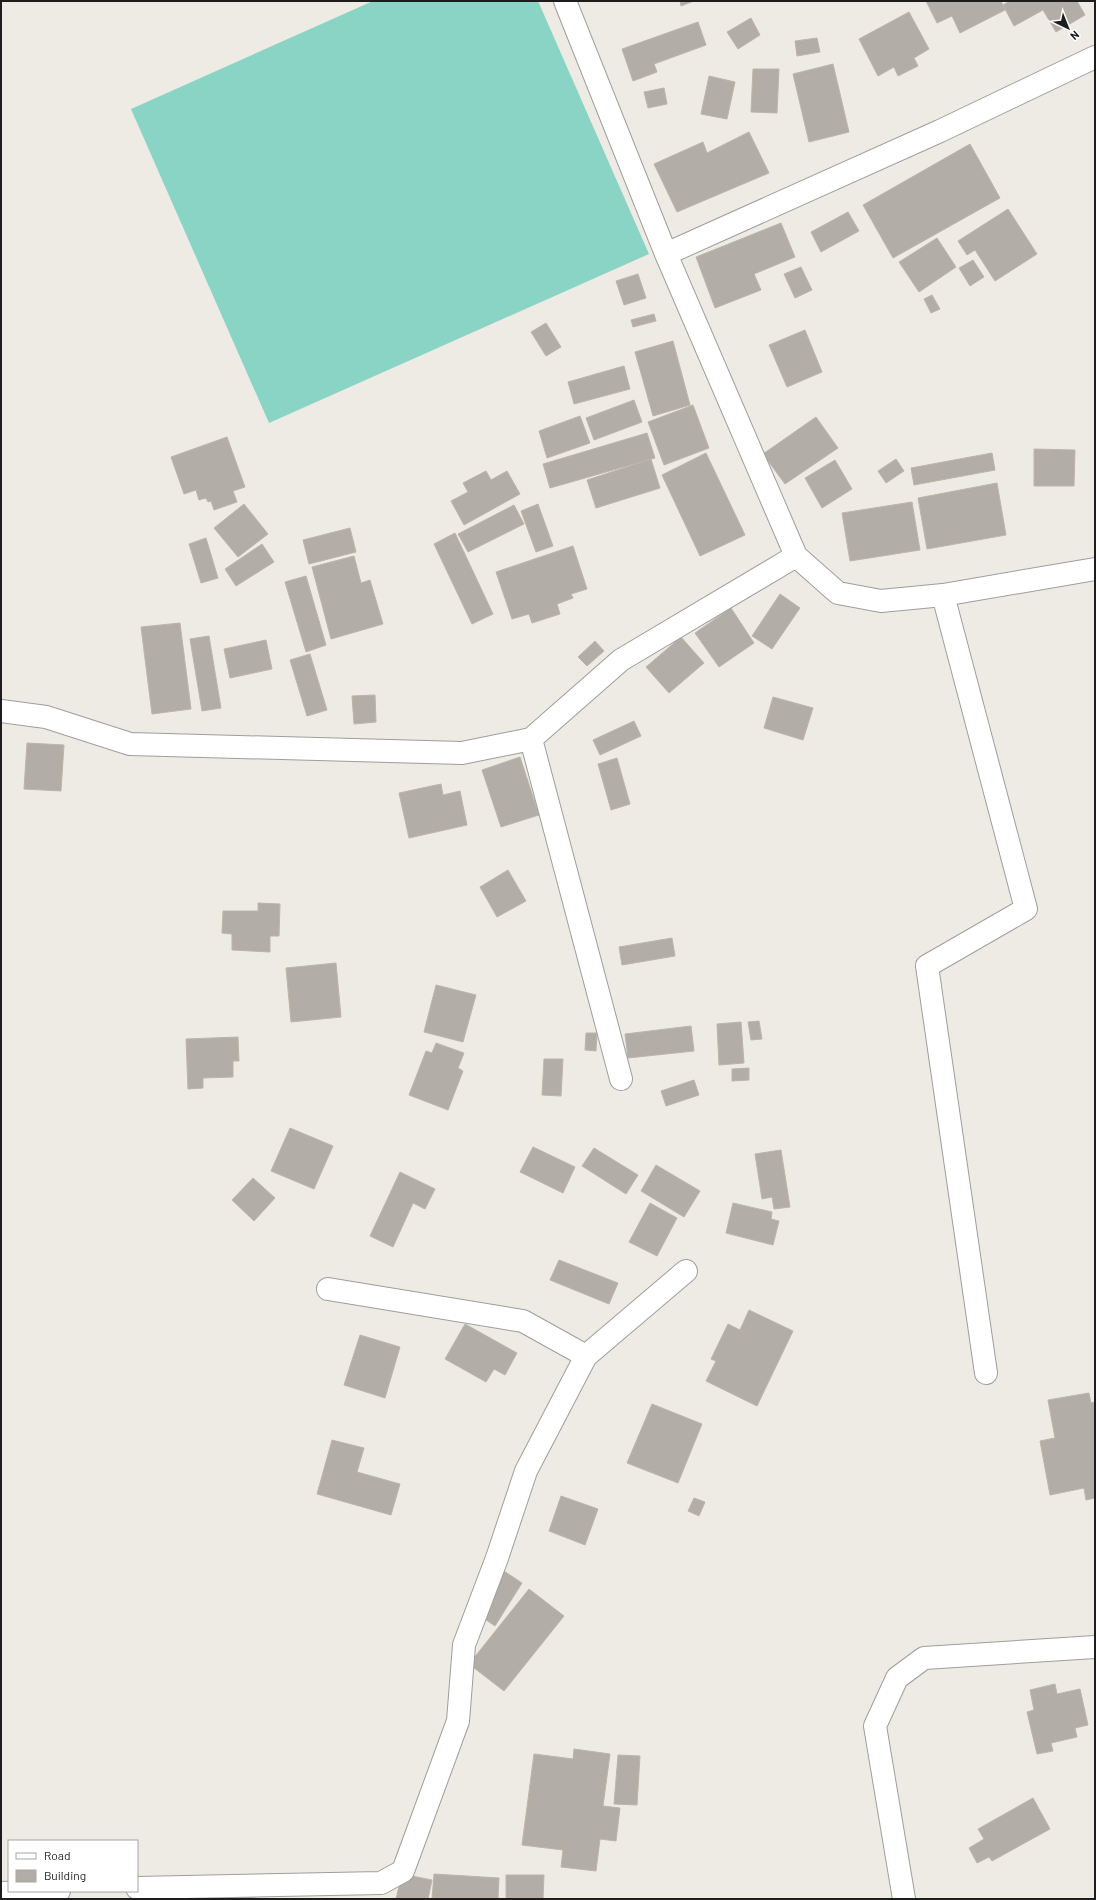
<svg xmlns="http://www.w3.org/2000/svg" width="1096" height="1900" font-family="Barlow,sans-serif">
	<style>
		.pitch { fill: #8ad4c6 }
		.building { fill: #b2aea7; stroke: #bdb5a8 }
		.lines { fill: none; stroke-linecap: round; stroke-linejoin: round }
		.street-casing { stroke: #9e9e9e; stroke-width: 24 }
		.street { stroke: #fff; stroke-width: 22 }
	</style>
	<rect width="100%" height="100%" fill="#edebe3"/>
	<path class="pitch" d="M373,1H538L649,254L269,423L131,109Z"/>
	<path class="building" d="M680,1H694L681,6Z
		M926,1H1001L1005,10L960,33L952,16L937,23Z
		M1010,1H1077L1085,15L1056,32L1043,10L1014,26L1003,5Z
		M909,12L929,49L914,58L918,66L898,76L894,67L878,76L859,39Z
		M751,18L760,35L738,49L727,32Z
		M698,22L706,45L654,64L657,72L633,81L622,49Z
		M817,38L820,52L797,56L795,41Z
		M833,64L849,132L809,142L793,74Z
		M753,69H779L777,113L751,112Z
		M709,76L735,82L727,119L701,114Z
		M664,88L667,104L648,108L644,92Z
		M749,132L769,173L677,212L654,164L703,142L707,153Z
		M970,144L1000,198L893,258L863,205Z
		M1008,209L1037,254L995,281L975,250L967,255L958,241Z
		M848,212L859,231L821,252L811,232Z
		M781,223L795,257L754,274L761,290L715,308L696,257Z
		M937,238L956,267L919,292L899,262Z
		M973,260L984,277L970,286L959,268Z
		M801,267L812,290L795,298L784,274Z
		M638,274L646,298L624,305L616,281Z
		M932,295L940,309L931,313L924,299Z
		M654,314L656,321L633,327L631,320Z
		M546,323L561,347L546,356L531,332Z
		M805,330L822,372L787,387L769,345Z
		M673,341L690,405L653,416L635,352Z
		M624,366L630,389L574,404L568,382Z
		M634,400L642,422L594,440L586,418Z
		M693,405L709,448L664,465L648,422Z
		M580,416L590,443L547,458L539,431Z
		M816,417L838,448L785,484L763,454Z
		M647,433L655,458L550,488L543,464Z
		M227,437L245,487L233,491L237,502L214,510L211,501L208,502L206,498L199,500L196,490L184,494L171,457Z
		M1034,449L1075,450L1074,486H1034Z
		M706,453L745,535L700,556L662,475Z
		M992,453L995,470L914,485L911,468Z
		M651,459L660,488L596,508L587,480Z
		M896,459L904,471L886,483L878,471Z
		M835,460L852,489L822,508L805,478Z
		M486,471L491,480L507,471L520,494L464,525L451,501L468,492L463,483Z
		M997,483L1006,535L927,549L918,498Z
		M912,502L920,550L850,561L842,513Z
		M244,504L268,534L238,557L214,528Z
		M538,504L553,546L536,552L521,511Z
		M514,505L524,524L468,552L458,534Z
		M350,528L356,552L309,564L303,540Z
		M455,533L493,614L472,624L434,544Z
		M206,538L218,578L201,583L189,544Z
		M262,544L274,562L236,586L225,569Z
		M573,546L587,589L571,594L573,598L557,604L560,614L532,623L529,614L512,619L496,572Z
		M354,556L361,583L370,580L383,624L331,639L312,567Z
		M306,576L326,645L306,652L285,582Z
		M780,594L800,608L772,649L752,636Z
		M731,608L754,643L719,667L695,633Z
		M180,623L191,709L152,714L141,627Z
		M209,636L221,708L202,711L190,639Z
		M681,637L704,663L669,693L646,667Z
		M266,640L272,669L230,678L224,649Z
		M595,641L604,651L587,666L578,657Z
		M310,654L327,710L307,716L290,660Z
		M375,695L376,722L354,724L352,696Z
		M773,697L813,708L803,740L764,728Z
		M634,721L641,736L600,755L593,740Z
		M27,743L64,745L61,791L24,789Z
		M520,757L539,815L501,827L482,770Z
		M617,758L630,804L611,810L598,764Z
		M441,784L443,795L460,791L467,825L409,838L399,793Z
		M508,870L526,901L497,917L480,887Z
		M258,903L280,904L279,936H270V952L232,950V934L222,933L223,911H258Z
		M672,938L675,956L622,965L619,947Z
		M336,963L341,1017L291,1022L286,968Z
		M436,985L476,995L463,1042L424,1032Z
		M759,1021L762,1039L751,1040L748,1022Z
		M741,1022L744,1063L719,1065L717,1024Z
		M691,1026L694,1051L628,1058L625,1034Z
		M586,1033H597L596,1051L585,1050Z
		M238,1037L239,1061H233V1077L203,1078V1088L188,1089L186,1039Z
		M436,1043L464,1053L458,1068L463,1071L448,1110L409,1095L426,1051L432,1053Z
		M544,1059H563L561,1096L542,1095Z
		M749,1068V1080L732,1081V1069Z
		M694,1080L699,1095L666,1106L661,1091Z
		M290,1128L333,1146L314,1189L271,1171Z
		M533,1147L575,1167L563,1193L520,1172Z
		M594,1148L638,1175L626,1194L582,1166Z
		M781,1150L790,1207L774,1209L772,1197L762,1199L755,1154Z
		M656,1165L700,1191L684,1217L641,1191Z
		M400,1172L435,1189L425,1209L413,1203L393,1247L370,1236Z
		M253,1178L275,1198L254,1221L232,1200Z
		M650,1203L677,1218L657,1256L629,1242Z
		M733,1203L772,1212L771,1219L779,1221L773,1245L726,1233Z
		M559,1260L618,1283L609,1304L550,1280Z
		M749,1310L793,1331L757,1406L706,1381L716,1361L711,1359L728,1324L740,1330Z
		M465,1324L517,1353L505,1375L494,1369L486,1382L445,1359Z
		M360,1335L400,1347L385,1398L344,1385Z
		M1089,1393L1091,1403L1095,1402V1498L1086,1500L1084,1488L1050,1495L1040,1441L1055,1438L1048,1400Z
		M652,1404L702,1424L678,1483L627,1463Z
		M332,1440L364,1448L357,1472L400,1484L391,1515L317,1494Z
		M561,1496L598,1509L585,1545L549,1531Z
		M694,1498L705,1502L699,1516L688,1511Z
		M504,1571L522,1583L495,1626L476,1613Z
		M529,1589L564,1616L504,1691L469,1664Z
		M1055,1684L1057,1694L1080,1689L1088,1725L1075,1728L1077,1737L1051,1743L1053,1751L1037,1754L1027,1712L1034,1710L1030,1690Z
		M574,1749L610,1754L603,1806L620,1808L616,1841L600,1839L596,1871L561,1867L563,1850L522,1845L534,1754L573,1759Z
		M618,1755L640,1756L637,1805L614,1804Z
		M1033,1798L1050,1829L992,1861L989,1857L977,1863L969,1848L984,1839L978,1829Z
		M402,1874L432,1880L428,1899H396Z
		M434,1874L499,1878L498,1899H432Z
		M506,1875H544L543,1899H506Z
		M255,1892V1899H216L215,1893Z"/>
	<g class="lines">
		<g class="street-casing">
			<path id="street" d="M565,1L666,254L796,556
				M666,254L940,131L1095,57
				M943,595L1026,909L927,966L986,1373
				M1,711L46,717L130,744L462,753L531,739L621,660L796,556L838,593L881,601L943,595L1095,569
				M531,739L621,1079
				M328,1289L523,1321L586,1356
				M137,1888L381,1883L403,1871L458,1721L464,1645L497,1558L526,1471L586,1356L686,1271
				M1,1893L59,1891
				M904,1899L875,1726L897,1678L924,1658L1095,1647"/>
		</g>
		<use href="#street" class="street"/>
	</g>
	<rect width="1096" height="1900" fill="none" stroke="#1d1d1d" stroke-width="4"/>
	<rect x="8" y="1840" width="130" height="52" fill="#ffffff" stroke="#a5a5a5"/>
	<rect x="16" y="1853" width="20" height="6" fill="#ffffff" stroke="#a5a5a5"/>
	<text x="44" y="1860" font-size="12" fill="#1d1d1d">Road</text>
	<rect x="16" y="1870" width="20" height="12" fill="#b2aea7" stroke="#a5a5a5"/>
	<text x="44" y="1880" font-size="12" fill="#1d1d1d">Building</text>
	<g transform="translate(1068 28) rotate(137)" stroke="#ffffff" stroke-width="3" paint-order="stroke">
	<path d="M0-3L7 15L0 10L-7 15Z" fill="#1d1d1d"/>
	<text y="-6" font-size="11" font-weight="bold" text-anchor="middle" fill="#1d1d1d">N</text>
	</g>
</svg>
